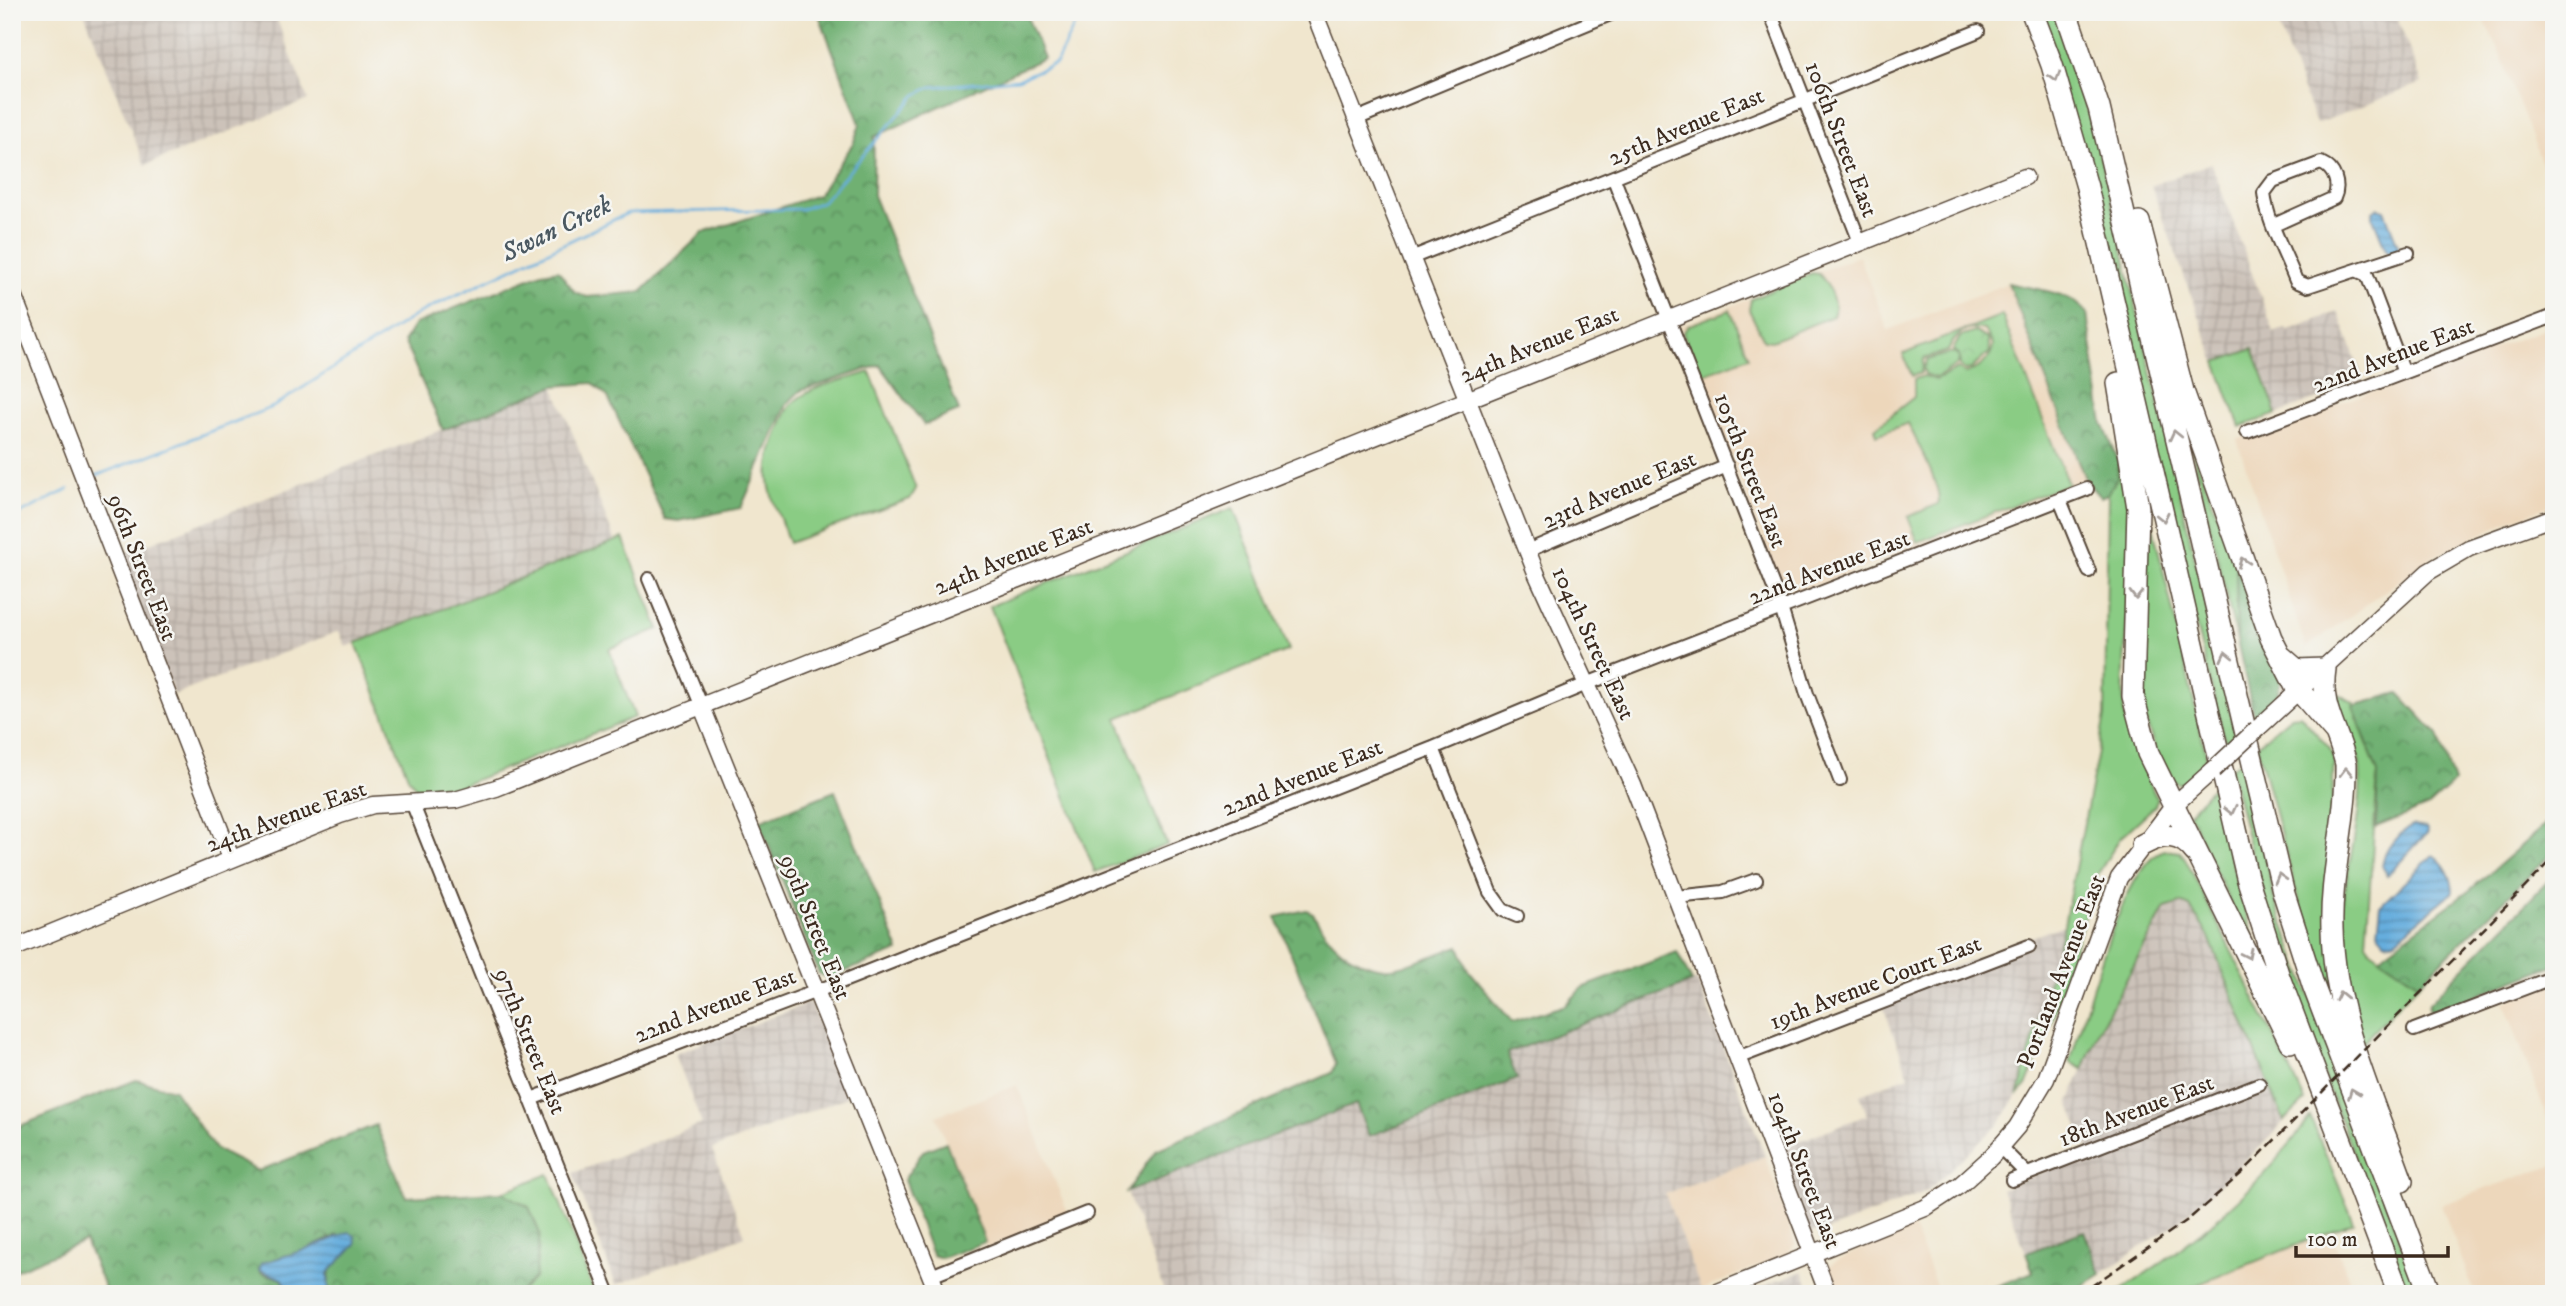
<svg xmlns="http://www.w3.org/2000/svg" width="2566" height="1306" font-family="'IM FELL DW Pica',serif">
	<style>
		.built { fill: #edd7bb }
		.industrial { fill: url(#industrial-grid) }
		.grass { fill: #8acc84; stroke: #627b51; stroke-width: 2 }
		.forest { fill: url(#forest-crowns); stroke: #556d48; stroke-width: 2 }
		.park { fill: url(#park-crowns); stroke: #627b51; stroke-width: 2 }
		.water { fill: url(#water-rules); stroke: #506c7e; stroke-width: 2 }
		.lines { fill: none; stroke-linecap: round; stroke-linejoin: round }
		.stream { stroke: #66aede; stroke-width: 2.5 }
		.street-casing { stroke: #564638; stroke-width: 16 }
		.secondary-casing { stroke: #564638; stroke-width: 19 }
		.highway-casing { stroke: #564638; stroke-width: 24 }
		.street { stroke: #fff; stroke-width: 12 }
		.secondary { stroke: #fff; stroke-width: 16 }
		.highway { stroke: #fff; stroke-width: 21 }
		.rail { stroke: #3b2a1e; stroke-width: 2.5; stroke-dasharray: 10 5; stroke-linecap: butt }
		.secondary-bridge-casing { stroke: #564638; stroke-width: 19; stroke-linecap: butt }
		.secondary-bridge { stroke: #fff; stroke-width: 16 }
		.oneway { stroke: #a79f9a }
		.labels { text-anchor: middle; stroke-width: 5; stroke-linejoin: round; paint-order: stroke }
		.street-label { font-size: 24px; fill: #3b2a1e; stroke: #f6f6f2 }
		.water-label { font-size: 26px; font-style: italic; fill: #4a5861; stroke: #f6f6f2 }
	</style>
	<defs>
		<pattern id="industrial-grid" width="8" height="8" patternUnits="userSpaceOnUse" patternTransform="scale(1.75)"><rect width="8" height="8" fill="#ccc2b9"/><path d="M0 4h8M4 0v8" fill="none" stroke="#b0a79f"/></pattern>
		<pattern id="forest-crowns" width="20" height="18" patternUnits="userSpaceOnUse" patternTransform="scale(1.75)"><rect width="20" height="18" fill="#6fb072"/><path d="M2 6a3 3 0 1 1 6 0M12 15a3 3 0 1 1 6 0" fill="none" stroke="#5c8f5d"/></pattern>
		<pattern id="park-crowns" width="20" height="18" patternUnits="userSpaceOnUse" patternTransform="scale(1.75)"><rect width="20" height="18" fill="#8acc84"/><path d="M2 6a3 3 0 1 1 6 0M12 15a3 3 0 1 1 6 0" fill="none" stroke="#78af72"/></pattern>
		<pattern id="water-rules" width="6" height="5" patternUnits="userSpaceOnUse" patternTransform="scale(1.75)"><rect width="6" height="5" fill="#66aede"/><path d="M0 2.5h6" fill="none" stroke="#558eb3"/></pattern>
	</defs>
	<rect width="100%" height="100%" fill="#f6f6f2"/>
	<filter id="ink" filterUnits="userSpaceOnUse"><feTurbulence type="fractalNoise" baseFrequency=".0143" numOctaves="2"/><feDisplacementMap in="SourceGraphic" scale="14" xChannelSelector="R" yChannelSelector="G"/><feConvolveMatrix kernelMatrix="1 2 1 2 8 2 1 2 1" color-interpolation-filters="sRGB"/></filter>
	<filter id="wash" filterUnits="userSpaceOnUse"><feTurbulence type="fractalNoise" baseFrequency=".00686" numOctaves="4" result="noise"/><feDisplacementMap in="SourceGraphic" scale="28" xChannelSelector="R" yChannelSelector="G"/><feGaussianBlur stdDeviation="1.57" result="paint"/><feColorMatrix in="noise" values="0 0 0 0 0 0 0 0 0 0 0 0 0 0 0 0 0 1.4 0 .05"/><feComposite in="paint" operator="in"/></filter>
	<g filter="url(#wash)">
		<rect width="100%" height="100%" fill="#f0e6ce"/>
		<path class="built" d="M2480,12H2554V195L2499,51Z
			M1859,256L1888,330L2008,283L2086,481L1786,598L1680,326Z
			M2554,326V504L2509,521L2431,558L2306,648L2237,440Z
			M2554,984V1137L2504,1002Z
			M1017,1085L1069,1216L987,1248L936,1116Z
			M1765,1156L1795,1244L1787,1254L1701,1290L1665,1194Z
			M2554,1164V1294H2475L2441,1205Z
			M1912,1223L1939,1294H1837L1828,1270L1831,1264Z
			M2331,1233L2355,1294H2174Z"/>
		<path class="industrial" d="M84,12H274L308,100L145,165Z
			M2273,12H2395L2422,83L2316,124Z
			M2211,163L2274,332L2286,328L2287,331L2338,312L2364,381L2277,414L2253,349L2216,362L2151,186Z
			M554,386L615,541L346,647L339,631L174,695L119,555Z
			M2181,903L2190,907L2208,935L2284,1121L2272,1136L2178,1222L2101,1274L2084,1231L2026,1253L2002,1189L2088,1152L2069,1102L2099,1030L2165,908Z
			M2064,925L2018,1095L1998,1125L1927,1191L1824,1232H1810L1778,1149L1867,1115L1860,1094L1909,1076L1879,995Z
			M1697,980L1765,1156L1665,1194L1701,1290L1691,1294H1165L1127,1192L1357,1104L1369,1135L1516,1079L1507,1053Z
			M811,1002L847,1097L712,1149L745,1236L616,1285L573,1173L702,1124L675,1054Z
			M1803,1271L1812,1294H1743Z"/>
		<path class="grass" d="M2042,12H2055C2094,119 2119,230 2144,341C2176,474 2206,607 2236,740L2227,749Z
			M1812,273L1819,274C1828,283 1838,304 1833,316L1772,341L1764,340L1749,310L1751,299Z
			M1730,310L1749,357L1704,374L1695,369L1683,333L1689,325Z
			M2002,315L2068,484L1918,542L1908,517L1938,504C1944,491 1915,439 1908,423L1877,435L1875,428L1914,397V379L1924,376L1936,380L1958,369L1965,373C1979,370 1993,358 1993,344L1984,330C1966,325 1955,335 1948,351L1923,359L1921,373L1912,376L1903,354Z
			M2253,349L2277,414L2240,427L2216,362Z
			M870,372L916,489L910,499L789,543C772,494 758,480 779,430C783,420 786,409 795,401C813,385 847,380 870,372Z
			M2189,438L2236,565L2237,640Z
			M2119,462C2145,525 2119,641 2124,712L2128,730L2157,800L2155,806L2120,838L2098,874L2051,1024L2027,1084L2018,1095L2064,925L2105,716L2108,494L2117,478Z
			M2143,484L2209,767L2180,784L2170,779L2158,758L2141,706Z
			M1233,508L1289,650L1117,718L1167,845L1095,872L990,606Z
			M623,538L659,629L609,649L635,717L455,788L418,790L409,779L356,643Z
			M2336,693L2355,703L2353,706L2378,773L2366,943L2371,950L2419,984L2360,1045C2349,998 2337,950 2343,901C2349,857 2363,813 2360,768C2359,742 2329,717 2336,693Z
			M2300,715L2330,749L2334,761L2330,841L2338,1020L2309,940L2257,745L2291,716Z
			M2241,760L2277,907L2420,1294H2408L2310,1041L2262,897L2230,769Z
			M2214,785L2233,867L2268,987L2189,813Z
			M2164,850L2180,852L2185,858L2294,1077L2305,1101L2284,1121L2208,935L2190,907L2181,903L2165,908L2099,1030L2083,1069L2070,1062C2084,1019 2122,865 2164,850Z
			M2310,1117L2354,1222L2174,1294H2114C2188,1248 2261,1188 2310,1117Z
			M549,1174L595,1294H518L535,1277L502,1192Z"/>
		<path class="forest" d="M818,12H1025L1044,58L874,137L873,195L959,411L924,425L880,365L800,391L787,404L741,508L679,521L665,519L608,397L593,383L554,386L443,430L404,341L415,324L542,273L558,270L575,292L587,297L641,292L703,233L818,195L853,144L860,124Z
			M2008,283C2033,289 2073,291 2087,314L2103,424L2119,462L2117,478L2108,494L2100,497L2086,481Z
			M2236,565L2281,679L2276,700L2255,723L2237,640Z
			M2399,693L2438,735L2454,783L2429,806L2376,827L2378,773L2353,706Z
			M835,791L899,951L828,978L819,974L759,821Z
			M2554,817V851L2419,984L2379,957L2470,890Z
			M2554,875V965L2434,1012L2428,1009L2429,1003Z
			M1306,910L1313,913C1327,942 1351,964 1384,968C1401,970 1442,952 1459,946L1468,969L1512,1022L1566,1005L1582,988L1677,952L1692,982L1507,1053L1517,1079L1369,1136L1356,1104L1127,1192L1156,1150L1332,1073L1336,1063L1276,917Z
			M136,1080L174,1090L215,1149L258,1171L376,1125L406,1197L502,1192L529,1207L540,1234L535,1277L518,1294H329C326,1278 335,1253 337,1235L308,1249L262,1263L261,1273L282,1279L290,1294H107L85,1241L12,1272V1129Z
			M946,1142L985,1242L942,1258L932,1255L904,1180L923,1151Z
			M2084,1231L2101,1274L2069,1294H1977L2033,1272L2026,1253Z"/>
		<path class="park" d="M1975,332L1988,339L1990,352L1971,369L1965,370L1960,366L1959,354L1953,350L1960,337Z
			M1953,352L1959,357L1958,365L1936,378L1925,374L1923,368L1927,360Z"/>
		<path class="water" d="M2377,208L2384,210L2400,250L2390,254L2386,250L2373,218V211Z
			M2413,826L2426,828L2428,832L2387,876L2382,866C2384,849 2398,833 2413,826Z
			M2433,855C2445,863 2453,878 2453,892L2395,940L2386,942L2378,932L2381,905Z
			M349,1232L355,1236L356,1244L328,1273L329,1294H290L283,1279L259,1270L262,1263L308,1249Z"/>
		<g class="lines">
			<path class="stream" d="M93,477L273,407L419,313L628,213L802,209L822,202L916,95L931,87L1018,79L1056,63L1081,12
				M12,518L69,489"/>
		</g>
	</g>
	<g filter="url(#ink)">
		<g class="lines">
			<g class="street-casing">
				<path id="street" d="M1770,12L1860,242
					M1356,119L1615,12
					M1614,179L1779,601L1807,694L1840,780
					M2274,225L2334,198C2340,185 2335,169 2321,163L2273,181L2264,193C2267,222 2286,254 2296,281L2308,286L2408,253
					M1411,258L1978,31
					M2358,271L2367,275L2404,373
					M2247,432L2554,316
					M2060,500L2089,571
					M1527,551L1727,466
					M649,579L702,707
					M1433,748L1490,892L1503,910L1517,916
					M413,805L609,1294
					M1676,897L1723,892L1756,880
					M2414,1030L2554,977
					M1737,1058L2029,946
					M531,1099L846,980L1433,748L1589,683L2087,489
					M2000,1147L2027,1174
					M2012,1180L2259,1084
					M931,1276L1087,1213"/>
			</g>
			<g class="secondary-casing">
				<path id="secondary" d="M1314,12L1537,575L1633,785L1828,1294
					M12,292L231,858
					M702,707L938,1294
					M2257,729L2428,572L2469,548L2554,517
					M12,949L340,815L373,805L455,800L496,788L2025,177
					M1713,1294L1925,1208L1960,1185L1991,1157L2017,1127L2046,1079L2119,878L2174,805L2213,770"/>
			</g>
			<g class="highway-casing">
				<path id="highway" d="M2032,12L2052,65L2087,187L2247,877L2279,977L2399,1294
					M2066,12L2099,108L2283,891L2313,985L2430,1294
					M2139,222L2183,391L2271,638L2296,687L2335,732
					M2118,383L2138,508L2133,696L2148,753L2290,1042
					M2282,657L2297,670L2325,669C2319,709 2338,728 2346,764C2347,820 2330,874 2332,929C2334,1017 2373,1100 2402,1181
					M2142,845C2163,833 2180,832 2195,852"/>
			</g>
			<use href="#street" class="street"/>
			<use href="#secondary" class="secondary"/>
			<use href="#highway" class="highway"/>
			<path class="rail" d="M2080,1294L2189,1219L2243,1172L2554,858"/>
			<g class="secondary-bridge-casing">
				<path id="secondary-bridge" d="M2213,770L2257,729"/>
			</g>
			<use href="#secondary-bridge" class="secondary-bridge"/>
		</g>
		<defs><path id="oneway-chevron" d="M-2-3.5L2.5 0L-2 3.5" fill="none" stroke-width="1.6" stroke-linecap="round" stroke-linejoin="round" transform="scale(1.75)"/></defs>
		<g class="oneway">
			<use href="#oneway-chevron" transform="translate(2055 77) rotate(73)"/>
			<use href="#oneway-chevron" transform="translate(2175 435) rotate(-103)"/>
			<use href="#oneway-chevron" transform="translate(2163 517) rotate(77)"/>
			<use href="#oneway-chevron" transform="translate(2243 562) rotate(-110)"/>
			<use href="#oneway-chevron" transform="translate(2136 595) rotate(91)"/>
			<use href="#oneway-chevron" transform="translate(2226 656) rotate(-103)"/>
			<use href="#oneway-chevron" transform="translate(2346 772) rotate(-91)"/>
			<use href="#oneway-chevron" transform="translate(2231 810) rotate(77)"/>
			<use href="#oneway-chevron" transform="translate(2280 878) rotate(-106)"/>
			<use href="#oneway-chevron" transform="translate(2247 954) rotate(64)"/>
			<use href="#oneway-chevron" transform="translate(2341 996) rotate(-102)"/>
			<use href="#oneway-chevron" transform="translate(2353 1093) rotate(-111)"/>
		</g>
	</g>
	<g class="labels">
		<g class="street-label">
			<text transform="translate(1686 126) rotate(-23)" y="8">25th Avenue East</text>
			<text transform="translate(1842 139) rotate(69)" y="8">106th Street East</text>
			<text transform="translate(1539 344) rotate(-22)" y="8">24th Avenue East</text>
			<text transform="translate(2393 355) rotate(-21)" y="8">22nd Avenue East</text>
			<text transform="translate(1751 470) rotate(69)" y="8">105th Street East</text>
			<text transform="translate(1619 489) rotate(-23)" y="8">23rd Avenue East</text>
			<text transform="translate(1013 556) rotate(-22)" y="8">24th Avenue East</text>
			<text transform="translate(143 567) rotate(69)" y="8">96th Street East</text>
			<text transform="translate(1829 567) rotate(-21)" y="8">22nd Avenue East</text>
			<text transform="translate(1594 643) rotate(65)" y="8">104th Street East</text>
			<text transform="translate(1302 777) rotate(-22)" y="8">22nd Avenue East</text>
			<text transform="translate(286 816) rotate(-20)" y="8">24th Avenue East</text>
			<text transform="translate(816 927) rotate(68)" y="8">99th Street East</text>
			<text transform="translate(2061 971) rotate(-69)" y="8">Portland Avenue East</text>
			<text transform="translate(1875 982) rotate(-21)" y="8">19th Avenue Court East</text>
			<text transform="translate(715 1005) rotate(-21)" y="8">22nd Avenue East</text>
			<text transform="translate(531 1041) rotate(68)" y="8">97th Street East</text>
			<text transform="translate(2136 1110) rotate(-21)" y="8">18th Avenue East</text>
			<text transform="translate(1805 1170) rotate(69)" y="8">104th Street East</text>
		</g>
		<g class="water-label">
			<text transform="translate(556 228) rotate(-26)" y="9">Swan Creek</text>
		</g>
	</g>
	<rect width="2566" height="1306" fill="none" stroke="#f6f6f2" stroke-width="42"/>
	<path d="M2296 1246v10h152v-10" fill="none" stroke="#3b2a1e" stroke-width="3.5"/>
	<text x="2307" y="1246" font-size="21" fill="#3b2a1e" stroke="#f6f6f2" stroke-width="5" paint-order="stroke">100 m</text>
</svg>
